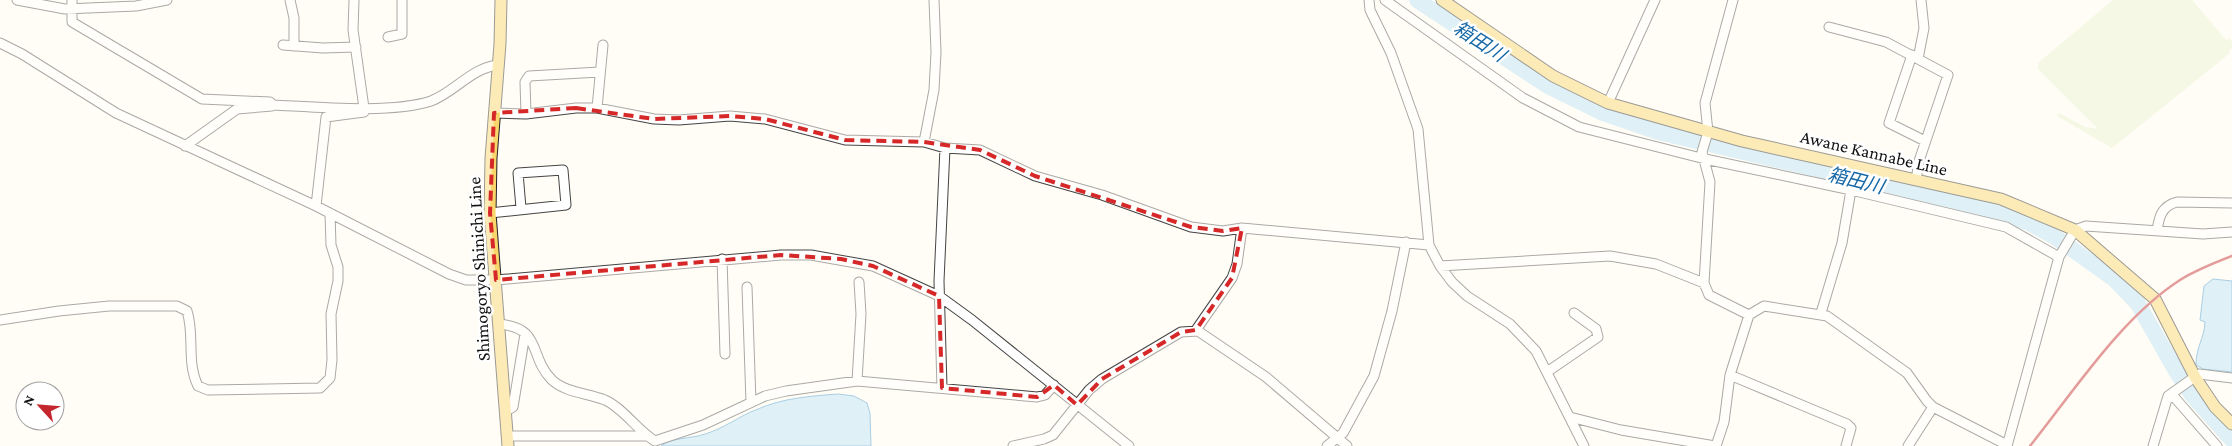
<svg xmlns="http://www.w3.org/2000/svg" width="2232" height="446" font-family="'Crimson Pro','Noto Sans JP',serif">
	<style>
		.pitch { fill: #e6f2cf }
		.water { fill: #b9e0f7; stroke: #3f96cf }
		.lines { fill: none; stroke-linecap: round; stroke-linejoin: round }
		.river { stroke: #b9e0f7; stroke-width: 16 }
		.minor-casing { stroke: #444; stroke-width: 11 }
		.major-casing { stroke: #222; stroke-width: 13 }
		.minor { stroke: #fff; stroke-width: 9 }
		.major { stroke: #f9d66b; stroke-width: 11 }
		.rail { stroke: #c4262e; stroke-width: 2.5 }
		.marked { fill: none; stroke: #d62828; stroke-width: 4; stroke-dasharray: 10 6; stroke-linejoin: round }
		.labels { text-anchor: middle; stroke-width: 5; stroke-linejoin: round; paint-order: stroke }
		.street-label { font-size: 18px; fill: #111; stroke: #fff }
		.water-label { font-size: 19px; font-style: italic; fill: #1768a6; stroke: #fff }
	</style>
	<rect width="100%" height="100%" fill="#fffdf5"/>
	<path class="pitch" d="M2113,0H2192L2226,40L2229,38L2232,42V48L2229,51L2230,53L2112,148L2057,116L2059,113L2085,127L2098,129L2038,69V63Z"/>
	<path class="water" d="M2213,279L2232,281V372L2203,369L2196,365C2196,346 2204,340 2205,322L2200,320L2204,286Z
		M838,394L854,396L867,403L870,413L871,446H661C672,437 691,439 705,434C725,428 739,416 758,409C783,398 811,396 838,394Z"/>
	<g class="lines">
		<path class="river" d="M1417,0L1548,86L1603,113L1658,132L1966,204L2027,222L2055,237L2114,279L2138,304L2176,371L2192,395L2232,440"/>
		<g class="minor-casing">
			<path id="minor" d="M17,0L65,9L136,6L167,0
				M72,0V22L202,99L270,102L273,105C315,107 392,114 431,101C455,92 471,68 498,65
				M290,0L294,18V46
				M354,0L353,30L364,108
				M1369,0L1370,10L1391,53L1418,129L1429,245L1440,266L1452,282L1467,296L1510,324L1536,351L1584,446
				M1385,0L1523,98L1579,127L1705,159L1851,190L2006,227L2059,257
				M1733,0L1705,103L1708,132L1702,152L1710,182L1704,283L1709,295L1749,315
				M1829,27L1886,42L1948,75L1919,161L1916,180
				M388,37L402,34V0
				M0,43L22,54L116,113L316,206L449,274L466,280H496L781,255H811L873,266L939,296L972,320L1129,446
				M283,45L323,48L356,47
				M1912,55L1889,123L1925,141
				M1918,59L1924,28L1921,0
				M1608,103L1655,0
				M597,108L603,45
				M494,113L526,114L576,108H597L654,119L679,120L730,116L765,119L845,140L924,142L945,148L980,150L1035,176L1102,195L1191,227L1223,231L1242,228L1429,245
				M526,114L525,82L529,76L600,72
				M924,142L934,90L936,52L934,0
				M185,146L237,109L272,106
				M316,206L326,117L364,112
				M490,213L566,205L563,170L518,173L521,208
				M2157,231C2159,216 2162,206 2177,202L2232,203
				M722,259L725,354
				M1440,266L1610,256L1656,264L1704,283
				M747,287L751,402
				M1821,313L1842,243L1851,190
				M0,320L59,311L109,306H177L187,311C195,335 186,362 198,386L208,390L320,388L330,378L332,360L331,314L338,281V267L331,245L330,213
				M499,324C543,328 528,356 552,380C566,393 588,393 605,400C623,408 638,431 655,441L703,425L765,396L786,391L857,381L1037,397L1045,395L1054,385
				M1196,330L1232,278L1237,264L1242,228
				M1547,372L1598,337L1596,329L1574,313
				M1730,375L1847,424L1851,428L1846,446
				M857,381L861,314L859,282
				M942,388L939,281L945,148
				M2168,396L2175,398L2217,446
				M506,411L513,407L525,334
				M1570,417L1621,430L1715,446
				M508,436H646
				M1013,446L1044,439L1053,435L1089,390L1102,379L1181,332L1198,331L1266,377L1347,446
				M1327,446L1343,433L1374,376L1392,311L1406,242
				M1716,446L1724,422L1730,375L1749,315L1764,306L1827,316L1907,373L1927,401L1933,407L2007,445
				M1908,446L1933,407
				M2007,446L2059,257L2075,230L2086,226L2203,234L2232,232
				M2153,446L2168,396L2199,374L2232,378"/>
		</g>
		<g class="major-casing">
			<path id="major" d="M501,0L500,44L491,158L490,213L508,446
				M1442,0L1553,76L1608,103L1742,141L2001,199L2075,230L2155,299L2195,377L2215,407L2232,424"/>
		</g>
		<use href="#minor" class="minor"/>
		<use href="#major" class="major"/>
		<path class="rail" d="M2030,446C2074,391 2121,318 2180,280C2196,270 2214,263 2232,256"/>
	</g>
	<path d="M0 0H2232V446H0ZM576,108L654,119L730,116L765,119L845,140L924,142L980,150L1035,176L1191,227L1223,231L1242,228L1232,278L1196,330L1181,332L1102,379L1077,405L1054,385L1037,397L942,388L939,296L873,266L841,259L781,255L496,280L490,213L494,113Z" fill="#fffdf5" fill-opacity=".55" fill-rule="evenodd"/>
	<path class="marked" d="M576,108L654,119L730,116L765,119L845,140L924,142L980,150L1035,176L1191,227L1223,231L1242,228L1232,278L1196,330L1181,332L1102,379L1077,405L1054,385L1037,397L942,388L939,296L873,266L841,259L781,255L496,280L490,213L494,113Z"/>
	<g class="labels">
		<g class="street-label">
			<text transform="translate(1874 153) rotate(13)" y="6">Awane Kannabe Line</text>
			<text transform="translate(479 269) rotate(-93)" y="6">Shimogoryo Shinichi Line</text>
		</g>
		<g class="water-label">
			<text transform="translate(1480 41) rotate(33)" y="7">箱田川</text>
			<text transform="translate(1856 180) rotate(14)" y="7">箱田川</text>
		</g>
	</g>
	<g transform="translate(40 406) rotate(296)"><circle r="24" fill="#ffffff" stroke="#a0a0a0"/>
	<path d="M0-4L9 19L0 12L-9 19Z" fill="#c4262e"/>
	<text y="-8" font-size="14" font-weight="bold" text-anchor="middle" fill="#111111">N</text>
	</g>
</svg>
